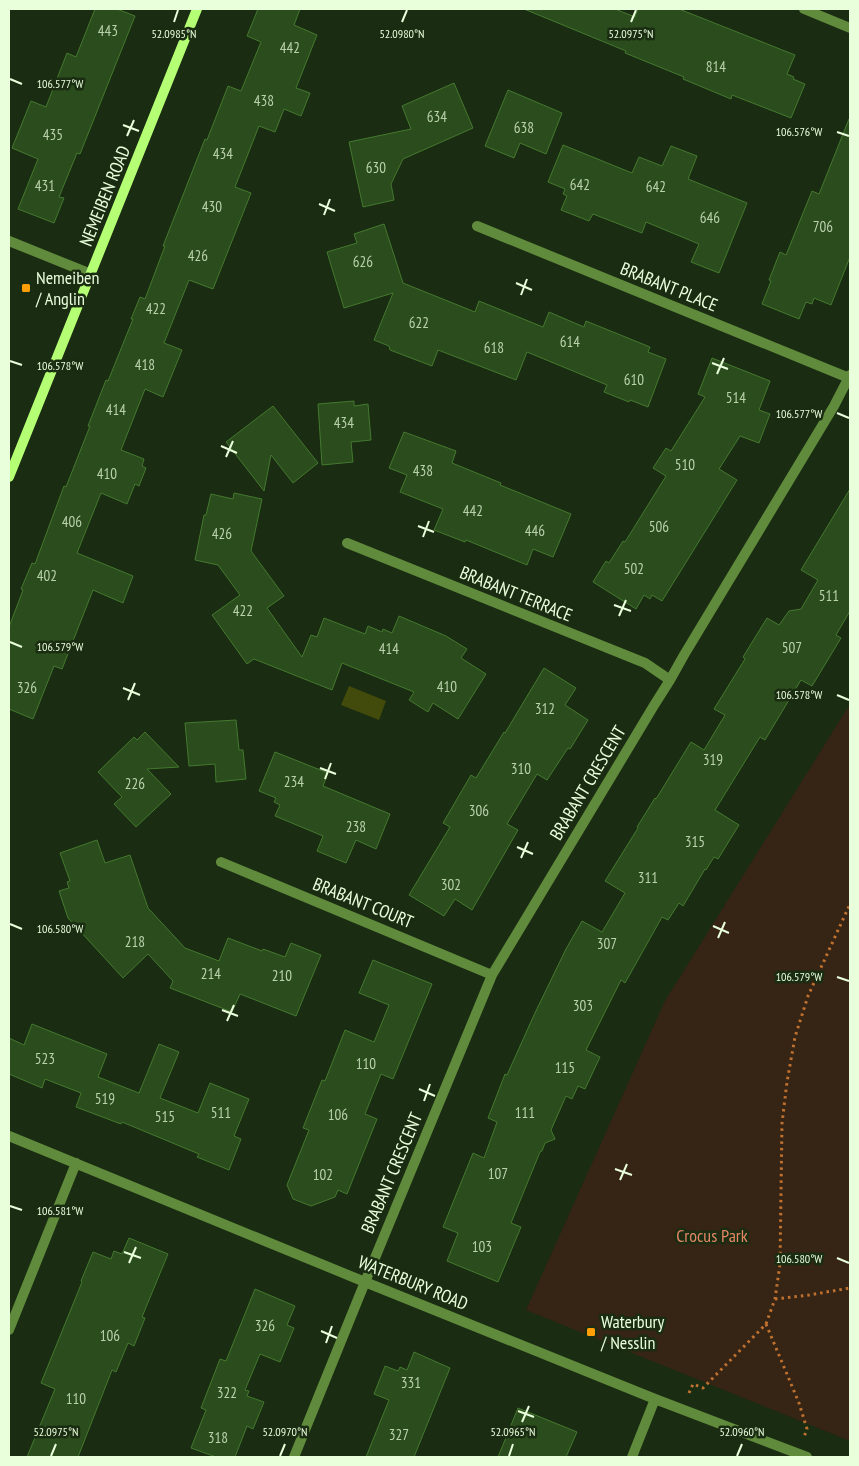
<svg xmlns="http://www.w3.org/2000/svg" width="859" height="1466" font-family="'PT Sans Narrow',sans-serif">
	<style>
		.green { fill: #362414 }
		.water { fill: #424b0b }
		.building { fill: #2b4d1d; stroke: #44792f }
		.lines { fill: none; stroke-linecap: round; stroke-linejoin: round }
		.path { stroke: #bf7130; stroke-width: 3; stroke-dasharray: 2.5 4; stroke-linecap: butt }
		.street { stroke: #608b3c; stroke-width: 10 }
		.secondary { stroke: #b4ff73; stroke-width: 10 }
		.ticks { fill: none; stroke: #e9ffdc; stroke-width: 2 }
		.poi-dot { fill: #ff9f08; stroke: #1a2c11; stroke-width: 2 }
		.labels { text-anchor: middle; stroke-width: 5; stroke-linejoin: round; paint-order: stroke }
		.number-label { font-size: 15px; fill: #bad2ac }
		.street-label { font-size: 18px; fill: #e9ffdc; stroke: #1a2c11 }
		.poi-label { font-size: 18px; fill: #e9ffdc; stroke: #1a2c11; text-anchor: start }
		.park-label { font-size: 18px; fill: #e28665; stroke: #1a2c11 }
		.ticks-label { font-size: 12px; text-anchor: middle; fill: #e9ffdc; stroke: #1a2c11; stroke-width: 5; stroke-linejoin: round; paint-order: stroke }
	</style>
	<rect width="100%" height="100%" fill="#1a2c11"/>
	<path class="green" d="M850,704V1441L526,1310L665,1001Z"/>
	<path class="water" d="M349,686L386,701L379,720L341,705Z"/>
	<path class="building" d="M95,9H117L135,16L80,154L77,153L59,197L64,198L54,223L18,209L38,159L12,148L31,101L46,107L67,53L76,57Z
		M258,9H300L294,25L317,35L296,88L310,93L301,116L284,109L275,132L259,126L235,187L251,193L213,289L189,280L164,343L182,350L163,397L145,389L121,450L144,459L142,466L146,468L139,486L135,484L127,504L101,493L77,553L133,576L123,603L93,590L62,669L54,666L33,719L9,709V627L23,590L21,589L32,563L35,564L64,486L66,487L90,426H88L106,380L108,381L133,319H131L140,297L145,299L165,246H163L205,139L207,140L228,86L241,91L261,42L247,36Z
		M524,9H615L635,17L638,9H679L795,55L787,74L794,77L793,79L805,84L791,118L732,95L731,99L683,79L684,77L625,53L626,51Z
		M454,83L473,128L403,159L391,184L394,200L363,207L349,142L411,129L402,106Z
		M508,90L562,113L546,154L520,143L514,158L485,146Z
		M849,119H850V257L831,305L814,298L812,304L806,302L799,319L762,304L771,281L769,280L780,252L786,255L812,191L819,194Z
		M563,145L632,173L639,157L662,166L671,146L697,156L688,179L747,203L719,273L691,262L699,244L646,222L642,233L593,214L589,221L561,210L567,196L563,194L565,189L548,182Z
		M384,224L403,283L475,312L479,301L543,327L549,312L584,327L586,321L650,347L648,352L666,359L648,407L630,400L629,402L604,392L607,385L527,352L516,380L438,350L432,366L390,350L389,346L374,340L393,293L344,308L327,252L357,243L354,234Z
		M712,358L770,381L759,410L770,414L759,443L740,436L719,469L737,480L662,601L652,595L650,599L644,595L636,609L593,582L606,561L609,563L623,541L625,542L666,476L653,468L666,448L671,451L705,397L698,394Z
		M354,401V406L368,404L371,440L351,442L353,462L322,465L318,404Z
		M273,406L318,463L293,483L271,455L264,491L226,442Z
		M404,432L456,451L452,463L501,483L500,485L571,514L553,557L533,549L527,565L466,540L465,542L434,530L443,509L400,492L407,475L389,468Z
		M850,489V611L836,635L841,638L812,686L801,680L765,740L760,737L715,810L739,825L718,859L714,857L706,870L705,869L683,906L679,903L668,920L662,917L625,983L621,980L586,1050L600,1057L585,1089L578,1086L572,1099L566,1096L551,1130L555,1139L545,1143L542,1151L540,1152L511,1223L521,1227L498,1282L447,1261L458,1233L443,1227L473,1153L484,1158L497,1122L488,1118L505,1074L507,1075L534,1015L566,949L582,921L602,932L625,893L605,881L638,828L637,827L655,798L656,799L691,742L704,750L725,715L714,709L745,659L743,657L767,618L779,625L789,611L801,609L818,580L801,570Z
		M234,493L262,499L251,551L284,596L267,608L302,657L311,635L317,637L324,618L365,634L368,626L382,632L383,629L392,633L399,616L446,636L467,649L461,658L486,674L458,719L433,703L428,712L409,700L414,692L342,663L332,690L254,659L247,664L212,615L240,595L218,565L195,560L204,515H206L211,494L233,499Z
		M544,668L576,688L565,705L588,720L570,749L568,748L547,780L537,774L507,824L518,830L472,910L455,899L444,916L409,895L450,827L443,823L471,775L476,778L504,732L505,733Z
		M236,720L239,750H243L246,779L216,782L215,764L189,766L185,723Z
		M145,732L179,767L147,769L171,794L136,827L114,804L122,797L98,772L134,737L137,740Z
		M275,752L328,773L323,786L390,814L376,849L356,840L346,863L317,851L323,836L275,816L280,805L274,802L276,798L259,791Z
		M97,840L105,863L130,855L148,908L185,948L219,961L228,938L262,951L263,949L285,957L291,943L321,955L296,1016L240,994L232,1012L170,988L173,981L148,954L123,978L68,918L59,891L69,888L67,882L70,881L60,853Z
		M373,960L432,984L393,1079L381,1074L365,1114L377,1119L347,1194L338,1190L335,1197L311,1206L293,1199L287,1185L309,1130L303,1128L322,1080L325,1081L345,1030L374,1042L389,1005L359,993Z
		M32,1024L107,1054L98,1077L139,1093L159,1044L179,1052L160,1098L198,1113L210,1083L249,1099L234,1136L241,1139L229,1170L197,1157L199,1154L122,1122L121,1124L76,1107L81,1093L45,1079L42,1088L9,1074V1038L24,1045Z
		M129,1238L168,1254L142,1317L145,1318L134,1346L128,1343L116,1372L112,1370L78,1457H27L55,1389L41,1383L82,1282L81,1281L93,1252L111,1259L114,1251L122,1254Z
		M255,1289L295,1306L287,1325L294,1328L280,1362L260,1354L245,1390L249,1391L247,1396L264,1402L253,1429L247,1426L235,1457H216L191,1448L206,1410L201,1408L220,1359L226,1361Z
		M414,1352L450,1368L414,1457H366L389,1400L374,1394L385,1366L398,1371L400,1367L407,1370Z
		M518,1408L577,1432L566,1457H498Z"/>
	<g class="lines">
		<path class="path" d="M775,1299L809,1295L850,1288
			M766,1324L799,1403L807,1429L804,1437
			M689,1393L693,1384L703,1388L766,1324L775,1299L780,1264L782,1123L787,1082L795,1037L808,996L850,904"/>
		<path class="street" d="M804,9L850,28
			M477,226L849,378
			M9,241L91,274
			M347,543L645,663L670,680
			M221,862L492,975
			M9,1136L365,1282L655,1399L807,1457
			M9,1330L76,1163
			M294,1457L365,1282L492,975L653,707L670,680L684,655L834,406L850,375
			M632,1457L655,1399"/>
		<path class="secondary" d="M9,477L197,9"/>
	</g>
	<path class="ticks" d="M174,22L178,10M402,22L407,10M631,22L636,10M10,79L22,84M123,125L139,131M837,132L849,136M127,136L134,120M319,204L335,211M324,215L330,199M516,283L532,290M521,295L527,279M10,361L22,365M712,363L728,369M717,374L724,358M837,413L849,418M221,446L237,453M226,457L233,441M418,526L434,532M423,537L429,521M614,605L631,611M619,616L626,600M10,642L22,647M123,688L140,695M837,695L849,700M128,700L135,683M320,768L336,774M325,779L331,763M517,847L533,854M521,858L528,842M10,924L22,929M713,926L729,933M718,938L725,922M837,977L849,981M222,1010L238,1016M227,1021L234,1005M419,1089L435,1096M424,1101L430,1084M615,1169L632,1175M620,1180L627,1164M10,1206L22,1210M124,1252L141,1258M837,1258L849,1263M129,1263L136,1247M321,1331L337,1338M326,1343L332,1326M518,1411L534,1417M522,1422L529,1406M51,1456L56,1444M280,1456L285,1444M509,1456L513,1444M737,1456L742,1444"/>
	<g class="poi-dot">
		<rect x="21" y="283" width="10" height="10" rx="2.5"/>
		<rect x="586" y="1327" width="10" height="10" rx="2.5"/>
	</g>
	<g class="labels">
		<g class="number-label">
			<text x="108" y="36">443</text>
			<text x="290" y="53">442</text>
			<text x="716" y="72">814</text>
			<text x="264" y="106">438</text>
			<text x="437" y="122">634</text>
			<text x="524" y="133">638</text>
			<text x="53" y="140">435</text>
			<text x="223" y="159">434</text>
			<text x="376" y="173">630</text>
			<text x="580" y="190">642</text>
			<text x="45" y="191">431</text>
			<text x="656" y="192">642</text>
			<text x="212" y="212">430</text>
			<text x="710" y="223">646</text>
			<text x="823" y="232">706</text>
			<text x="198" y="261">426</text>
			<text x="363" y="267">626</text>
			<text x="156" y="314">422</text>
			<text x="419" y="328">622</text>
			<text x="570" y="347">614</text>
			<text x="494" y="353">618</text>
			<text x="145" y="370">418</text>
			<text x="634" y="385">610</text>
			<text x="736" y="403">514</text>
			<text x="116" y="415">414</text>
			<text x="344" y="428">434</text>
			<text x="685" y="470">510</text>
			<text x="423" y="476">438</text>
			<text x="107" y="479">410</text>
			<text x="473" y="516">442</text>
			<text x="72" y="527">406</text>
			<text x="659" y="532">506</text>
			<text x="535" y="536">446</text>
			<text x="222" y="539">426</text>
			<text x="634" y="574">502</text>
			<text x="47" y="581">402</text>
			<text x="829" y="601">511</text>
			<text x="243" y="616">422</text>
			<text x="792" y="653">507</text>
			<text x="389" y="654">414</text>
			<text x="447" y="692">410</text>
			<text x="27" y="693">326</text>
			<text x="545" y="714">312</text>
			<text x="713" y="765">319</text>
			<text x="521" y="774">310</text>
			<text x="294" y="787">234</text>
			<text x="135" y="789">226</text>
			<text x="479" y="816">306</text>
			<text x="356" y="832">238</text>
			<text x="695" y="847">315</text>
			<text x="648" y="883">311</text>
			<text x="451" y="890">302</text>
			<text x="135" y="947">218</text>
			<text x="607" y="949">307</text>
			<text x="211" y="979">214</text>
			<text x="282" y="981">210</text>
			<text x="583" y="1011">303</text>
			<text x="45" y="1064">523</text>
			<text x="366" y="1069">110</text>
			<text x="565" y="1073">115</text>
			<text x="105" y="1104">519</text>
			<text x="221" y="1118">511</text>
			<text x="525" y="1118">111</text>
			<text x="338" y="1120">106</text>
			<text x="165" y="1122">515</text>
			<text x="498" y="1179">107</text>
			<text x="323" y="1180">102</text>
			<text x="482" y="1252">103</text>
			<text x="265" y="1331">326</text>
			<text x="110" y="1341">106</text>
			<text x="411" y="1388">331</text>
			<text x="227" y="1398">322</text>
			<text x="76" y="1404">110</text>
			<text x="399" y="1440">327</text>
			<text x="218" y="1443">318</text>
		</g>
		<g class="street-label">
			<text transform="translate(105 196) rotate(-68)" y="6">NEMEIBEN ROAD</text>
			<text transform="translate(669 287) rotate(22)" y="6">BRABANT PLACE</text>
			<text transform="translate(516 594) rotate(22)" y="6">BRABANT TERRACE</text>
			<text transform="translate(588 783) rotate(-59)" y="6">BRABANT CRESCENT</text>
			<text transform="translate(363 903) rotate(22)" y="6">BRABANT COURT</text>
			<text transform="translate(392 1173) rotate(-67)" y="6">BRABANT CRESCENT</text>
			<text transform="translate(413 1283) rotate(22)" y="6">WATERBURY ROAD</text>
		</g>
		<g class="poi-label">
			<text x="36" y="284">Nemeiben<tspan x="36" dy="21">/ Anglin</tspan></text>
			<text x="601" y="1328">Waterbury<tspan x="601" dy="21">/ Nesslin</tspan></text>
		</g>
		<g class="park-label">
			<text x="712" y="1242">Crocus Park</text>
		</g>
	</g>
	<g class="ticks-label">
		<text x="174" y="38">52.0985°N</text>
		<text x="402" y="38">52.0980°N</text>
		<text x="631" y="38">52.0975°N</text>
		<text x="60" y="88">106.577°W</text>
		<text x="799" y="136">106.576°W</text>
		<text x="60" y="370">106.578°W</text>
		<text x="799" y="418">106.577°W</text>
		<text x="60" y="651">106.579°W</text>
		<text x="799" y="699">106.578°W</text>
		<text x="60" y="933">106.580°W</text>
		<text x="799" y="981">106.579°W</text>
		<text x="60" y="1215">106.581°W</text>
		<text x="799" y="1263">106.580°W</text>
		<text x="56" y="1436">52.0975°N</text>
		<text x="285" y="1436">52.0970°N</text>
		<text x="513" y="1436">52.0965°N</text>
		<text x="742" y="1436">52.0960°N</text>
	</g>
	<rect width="859" height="1466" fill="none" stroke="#e9ffdc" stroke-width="20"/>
</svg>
